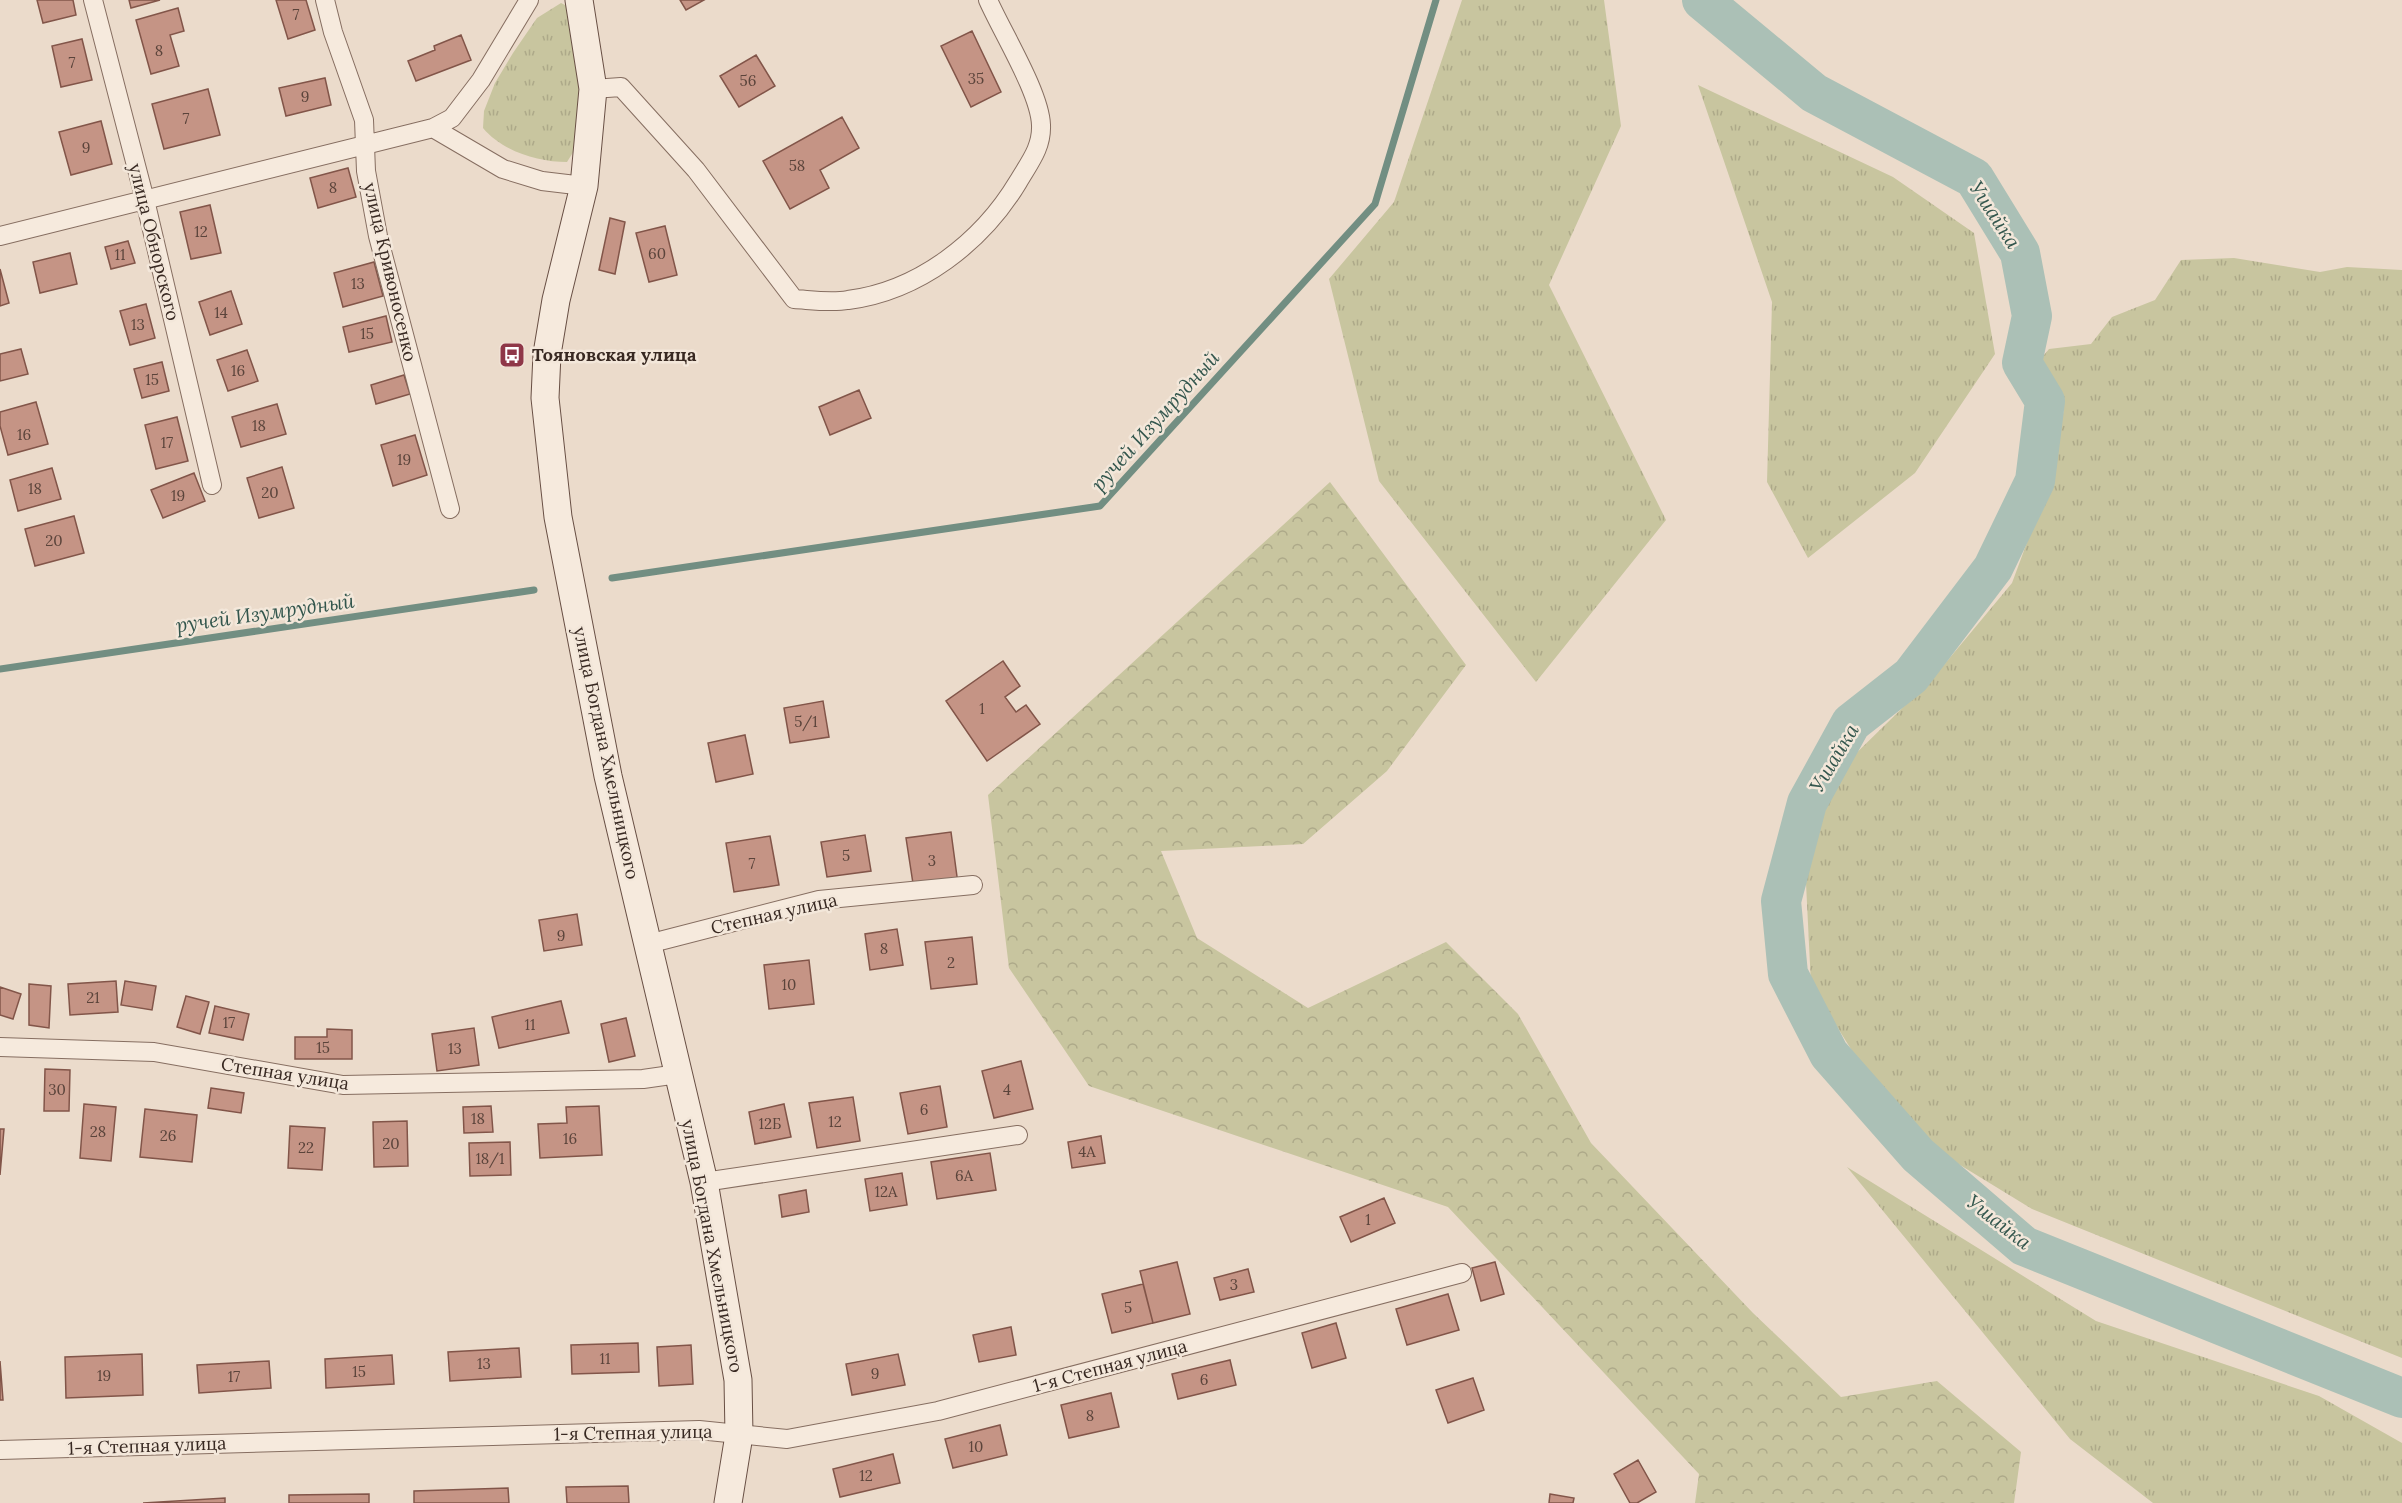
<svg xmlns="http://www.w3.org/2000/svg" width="2402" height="1503" font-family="Lora,serif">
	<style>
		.grass { fill: url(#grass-tufts) }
		.forest { fill: url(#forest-crowns) }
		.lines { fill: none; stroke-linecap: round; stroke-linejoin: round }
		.stream { stroke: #728e82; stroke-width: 7 }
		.river { stroke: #abc0b6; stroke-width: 40 }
		.building { fill: #c59485; stroke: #825549; stroke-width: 1.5 }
		.street-casing { stroke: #866e61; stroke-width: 20 }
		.secondary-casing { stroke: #684f44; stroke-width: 29 }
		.street { stroke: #f6eadd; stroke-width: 18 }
		.secondary { stroke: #f6eadd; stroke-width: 27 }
		.labels { text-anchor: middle; stroke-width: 5; stroke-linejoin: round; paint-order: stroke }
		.number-label { font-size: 15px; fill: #5b443b }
		.street-label { font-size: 18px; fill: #382922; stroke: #f3e7da }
		.poi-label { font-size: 18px; font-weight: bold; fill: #382922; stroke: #f3e7da; text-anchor: start }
		.water-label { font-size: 20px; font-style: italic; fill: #33564d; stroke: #f3e7da }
	</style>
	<defs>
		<pattern id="grass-tufts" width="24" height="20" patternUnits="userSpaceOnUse" patternTransform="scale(1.5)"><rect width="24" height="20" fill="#c8c59f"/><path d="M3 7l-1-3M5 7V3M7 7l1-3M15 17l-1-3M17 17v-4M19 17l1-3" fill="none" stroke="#ada989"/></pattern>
		<pattern id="forest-crowns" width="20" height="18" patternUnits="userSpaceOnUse" patternTransform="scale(1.5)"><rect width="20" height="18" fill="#c8c59f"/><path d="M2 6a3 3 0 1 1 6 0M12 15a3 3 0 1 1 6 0" fill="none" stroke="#ada989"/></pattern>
	</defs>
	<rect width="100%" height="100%" fill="#ebdbcb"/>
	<path class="grass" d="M1462,0H1604L1621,126L1549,285L1666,520L1536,682L1379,481L1329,279L1394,202Z
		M561,3L569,7L581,94L577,146L567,162C538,162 502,151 483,128L484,111L495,83L513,53L537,18Z
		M1698,85L1893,177L1974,233L1995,354L1915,473L1808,558L1767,482L1772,302Z
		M2234,258L2320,272L2347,267L2402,270V1358L2032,1209L1929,1146L1864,1070L1811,985L1806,883L1813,830L1840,769L1933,678L2012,583L2049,483L2064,409L2035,366L2049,349L2091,344L2112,317L2155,300L2181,260Z
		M1847,1167L2096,1321L2319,1396L2402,1443V1503H2153L2070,1439Z"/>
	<path class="forest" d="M1330,482L1466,665L1387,771L1303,844L1161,851L1197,938L1308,1008L1446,942L1518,1014L1591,1143L1753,1313L1841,1397L1937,1381L2021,1452L2014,1503H1695L1699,1474L1448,1207L1089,1086L1009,968L988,795Z"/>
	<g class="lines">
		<path class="stream" d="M1718,15L1725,0
			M612,578L1100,506L1375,204L1436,0
			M0,669L534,590"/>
		<path class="river" d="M1702,0L1814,93L1974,178L2020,253L2032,316L2022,363L2045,401L2035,481L1993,568L1911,676L1851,723L1807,803L1781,901L1788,974L1829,1054L1918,1155L2024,1246L2402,1398"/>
	</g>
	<path class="building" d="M37,0H73L76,15L43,23Z
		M129,0H160L131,8Z
		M276,0H306L315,30L288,39Z
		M680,0H704L686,10Z
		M178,8L184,31L170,35L179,66L151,74L136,20Z
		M972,31L1001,92L971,107L941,46Z
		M461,35L471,60L416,81L408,61L435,50L434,46Z
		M82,39L92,80L61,87L52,46Z
		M756,55L775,86L739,107L720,76Z
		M325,78L331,105L286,116L279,88Z
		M208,89L220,135L164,149L152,104Z
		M842,117L859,148L820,170L829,188L790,209L763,161Z
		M101,121L112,164L71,175L59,132Z
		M348,168L356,197L318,208L310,178Z
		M210,205L221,253L191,259L180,212Z
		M610,218L625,222L615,274L599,270Z
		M665,226L677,275L649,282L636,233Z
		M128,241L135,263L111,269L105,247Z
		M70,253L77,284L40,293L33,262Z
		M374,262L383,296L343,307L334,273Z
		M0,269L9,303L0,306Z
		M231,291L242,324L210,335L199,302Z
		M146,304L155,338L130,345L120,311Z
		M386,316L392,342L349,352L343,327Z
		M21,349L28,374L0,381V354Z
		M247,350L258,381L228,391L217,360Z
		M162,362L169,391L142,398L134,369Z
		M404,375L410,394L376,404L371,385Z
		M859,390L871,418L830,435L819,407Z
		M36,402L48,444L8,455L0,426V412Z
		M277,404L286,434L241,447L232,417Z
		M177,417L188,461L156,469L145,425Z
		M415,435L427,475L393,486L381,445Z
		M282,467L294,508L259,518L247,478Z
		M52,468L61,499L18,511L10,480Z
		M194,473L205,501L163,518L151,490Z
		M74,516L84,553L35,566L25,529Z
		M1003,661L1020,686L1005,697L1016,712L1026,705L1040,724L987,761L946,701Z
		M823,701L829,737L790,743L784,708Z
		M745,735L753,774L716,782L708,743Z
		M951,832L958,884L914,890L906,838Z
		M865,835L871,871L827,877L821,842Z
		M770,836L779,885L734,892L726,843Z
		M577,914L582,945L544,951L539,920Z
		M897,929L903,965L870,970L865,934Z
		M972,937L977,984L931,989L925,942Z
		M809,960L814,1004L769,1009L764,965Z
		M116,981L118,1012L70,1015L68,984Z
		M125,981L156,986L152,1010L121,1005Z
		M29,984L51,986L49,1028L29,1025Z
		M0,987L21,994L13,1019L0,1015Z
		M186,996L209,1002L200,1034L177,1027Z
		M561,1001L569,1033L499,1048L492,1017Z
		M215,1006L249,1014L243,1040L209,1033Z
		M626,1018L635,1056L609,1062L601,1024Z
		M474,1028L479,1065L437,1071L432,1034Z
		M327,1029L352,1030V1059H295V1037H327Z
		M1021,1061L1033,1109L994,1118L982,1071Z
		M45,1069L70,1070L69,1111H44Z
		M940,1086L947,1127L908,1134L900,1093Z
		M211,1088L244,1093L241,1113L208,1108Z
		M853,1097L860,1141L817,1148L809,1103Z
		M84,1104L116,1107L111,1161L80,1158Z
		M784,1104L791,1137L755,1144L749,1112Z
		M491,1106L493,1132L464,1133L463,1107Z
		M599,1106L602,1155L540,1158L538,1124L567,1123L566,1107Z
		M145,1109L197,1115L192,1162L140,1157Z
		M407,1121L408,1166L374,1167L373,1122Z
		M290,1126L325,1128L322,1170L288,1168Z
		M0,1129H4L0,1175Z
		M1101,1136L1105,1163L1072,1168L1068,1142Z
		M510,1142L511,1175L470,1176L469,1143Z
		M990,1153L996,1190L937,1199L931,1162Z
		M902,1173L907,1205L870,1211L865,1179Z
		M806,1190L809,1212L782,1217L779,1195Z
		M1384,1198L1395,1223L1351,1242L1340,1217Z
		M1177,1262L1190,1314L1153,1323L1140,1271Z
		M1495,1262L1504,1294L1481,1301L1472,1268Z
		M1248,1269L1254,1292L1220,1300L1214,1278Z
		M1143,1284L1153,1323L1112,1333L1102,1294Z
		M1448,1294L1459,1330L1407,1345L1396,1309Z
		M1336,1323L1346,1358L1312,1368L1302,1333Z
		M1011,1327L1016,1355L979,1362L973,1335Z
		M638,1343L639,1372L572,1374L571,1345Z
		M691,1345L693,1384L659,1386L657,1347Z
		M519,1348L521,1377L450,1381L448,1352Z
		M142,1354L143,1395L66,1398L65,1357Z
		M898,1354L905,1385L852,1395L846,1364Z
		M392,1355L394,1384L326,1388L325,1359Z
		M1230,1360L1236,1385L1178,1399L1172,1374Z
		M0,1361L3,1400H0Z
		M269,1361L271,1388L199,1393L197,1365Z
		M1473,1378L1484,1410L1448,1423L1436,1390Z
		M1111,1393L1119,1427L1069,1438L1061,1405Z
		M1000,1425L1007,1455L953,1468L945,1439Z
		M893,1454L900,1483L840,1497L833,1469Z
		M1638,1460L1656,1492L1637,1503H1630L1614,1474Z
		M628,1486L629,1503H567L566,1487Z
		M508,1488L509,1503H414V1491Z
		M369,1494V1503H289V1495Z
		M1550,1494L1574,1498L1573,1503H1549Z
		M225,1498V1503H143Z"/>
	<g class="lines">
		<g class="street-casing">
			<path id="street" d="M93,0L145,200L212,485
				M325,0L333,32L364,120L366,171L378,236L450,509
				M593,89L621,87L696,170L794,299C811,300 831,303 848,300C919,291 982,242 1018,182C1029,163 1042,148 1041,125C1040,93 1002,32 988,0
				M433,128L503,169L542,181L584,186
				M0,236L433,128L452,118L481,80L529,0
				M648,944L819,900L973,885
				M0,1047L154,1052L343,1085L643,1079L678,1074
				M704,1182L1018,1135
				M0,1450L699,1430L787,1439L938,1411L1462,1273"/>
		</g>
		<g class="secondary-casing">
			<path id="secondary" d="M579,0L593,89L584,186L556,300L547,354L545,398L558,517L608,776L704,1182L738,1380L739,1435L728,1503"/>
		</g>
		<use href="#street" class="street"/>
		<use href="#secondary" class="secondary"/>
	</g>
	<defs>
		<g id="bus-square" transform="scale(1.35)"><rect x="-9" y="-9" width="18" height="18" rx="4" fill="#8f3748" stroke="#f3e7da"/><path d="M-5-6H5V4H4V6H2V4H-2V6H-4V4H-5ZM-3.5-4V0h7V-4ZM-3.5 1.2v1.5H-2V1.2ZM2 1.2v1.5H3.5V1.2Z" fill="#fff"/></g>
	</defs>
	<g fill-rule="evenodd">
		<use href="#bus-square" x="512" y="355"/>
	</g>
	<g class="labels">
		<g class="number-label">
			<text x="296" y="20">7</text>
			<text x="159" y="56">8</text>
			<text x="72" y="68">7</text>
			<text x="976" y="84">35</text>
			<text x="748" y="86">56</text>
			<text x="305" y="102">9</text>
			<text x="186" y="124">7</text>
			<text x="86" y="153">9</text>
			<text x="797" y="171">58</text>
			<text x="333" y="193">8</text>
			<text x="201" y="237">12</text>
			<text x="657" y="259">60</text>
			<text x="120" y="260">11</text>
			<text x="358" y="289">13</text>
			<text x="221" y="318">14</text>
			<text x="138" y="330">13</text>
			<text x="367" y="339">15</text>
			<text x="238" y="376">16</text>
			<text x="152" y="385">15</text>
			<text x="259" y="431">18</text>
			<text x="24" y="440">16</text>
			<text x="167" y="448">17</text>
			<text x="404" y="465">19</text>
			<text x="35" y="494">18</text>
			<text x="270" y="498">20</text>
			<text x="178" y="501">19</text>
			<text x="54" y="546">20</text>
			<text x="982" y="714">1</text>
			<text x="806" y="727">5/1</text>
			<text x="846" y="861">5</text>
			<text x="932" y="866">3</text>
			<text x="752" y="869">7</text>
			<text x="561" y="941">9</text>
			<text x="884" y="954">8</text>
			<text x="951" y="968">2</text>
			<text x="789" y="990">10</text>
			<text x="93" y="1003">21</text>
			<text x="229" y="1028">17</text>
			<text x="530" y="1030">11</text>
			<text x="323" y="1053">15</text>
			<text x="455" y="1054">13</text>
			<text x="57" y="1095">30</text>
			<text x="1007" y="1095">4</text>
			<text x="924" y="1115">6</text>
			<text x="478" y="1124">18</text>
			<text x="835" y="1127">12</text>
			<text x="770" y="1129">12Б</text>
			<text x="98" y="1137">28</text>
			<text x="168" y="1141">26</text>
			<text x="570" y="1144">16</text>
			<text x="391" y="1149">20</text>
			<text x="306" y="1153">22</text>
			<text x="1087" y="1157">4А</text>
			<text x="490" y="1164">18/1</text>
			<text x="964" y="1181">6А</text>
			<text x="886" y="1197">12А</text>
			<text x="1368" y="1225">1</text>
			<text x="1234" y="1290">3</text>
			<text x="1128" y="1313">5</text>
			<text x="605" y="1364">11</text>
			<text x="484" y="1369">13</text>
			<text x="359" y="1377">15</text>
			<text x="875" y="1379">9</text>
			<text x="104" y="1381">19</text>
			<text x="234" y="1382">17</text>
			<text x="1204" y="1385">6</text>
			<text x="1090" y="1421">8</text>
			<text x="976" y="1452">10</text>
			<text x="866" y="1481">12</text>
		</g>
		<g class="street-label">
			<text transform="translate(154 242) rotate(76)" y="6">улица Обнорского</text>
			<text transform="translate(390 272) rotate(77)" y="6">улица Кривоносенко</text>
			<text transform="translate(606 753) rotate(78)" y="6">улица Богдана Хмельницкого</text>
			<text transform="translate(774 914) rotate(-13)" y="6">Степная улица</text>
			<text transform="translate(285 1074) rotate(9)" y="6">Степная улица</text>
			<text transform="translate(712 1246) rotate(79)" y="6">улица Богдана Хмельницкого</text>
			<text transform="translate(1110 1366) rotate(-15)" y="6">1-я Степная улица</text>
			<text transform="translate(633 1433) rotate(-1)" y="6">1-я Степная улица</text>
			<text transform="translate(147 1446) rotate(-2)" y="6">1-я Степная улица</text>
		</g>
		<g class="poi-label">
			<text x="532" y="361">Тояновская улица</text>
		</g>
		<g class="water-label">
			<text transform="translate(1995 215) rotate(57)" y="7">Ушайка</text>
			<text transform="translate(1155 421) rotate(-48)" y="7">ручей Изумрудный</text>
			<text transform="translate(265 613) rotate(-8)" y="7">ручей Изумрудный</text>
			<text transform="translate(1834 758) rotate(-59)" y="7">Ушайка</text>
			<text transform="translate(1999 1222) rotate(38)" y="7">Ушайка</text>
		</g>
	</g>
</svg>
